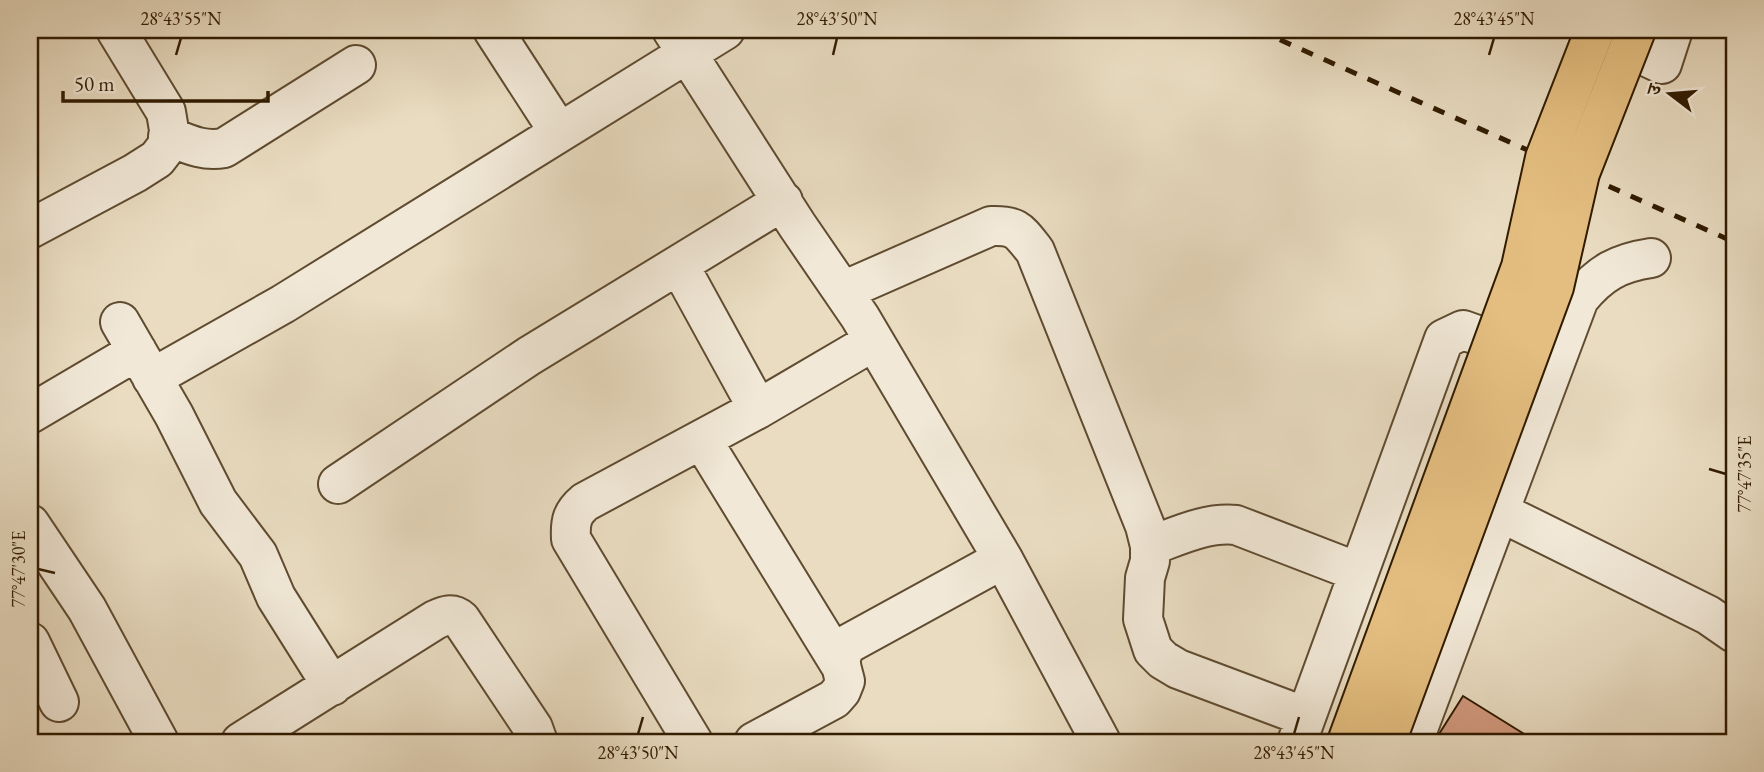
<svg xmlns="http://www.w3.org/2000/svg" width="1764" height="772" font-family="'EB Garamond','Noto Serif Devanagari',serif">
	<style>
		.building { fill: #d1997e; stroke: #311b00; stroke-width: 2 }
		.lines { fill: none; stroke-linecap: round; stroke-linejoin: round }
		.minor-casing { stroke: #5f4b30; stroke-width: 42 }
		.minor { stroke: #f1e8d7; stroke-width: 38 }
		.rail { stroke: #311b00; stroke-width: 5; stroke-dasharray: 12 12; stroke-linecap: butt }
		.major-bridge-casing { stroke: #311b00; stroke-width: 42; stroke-linecap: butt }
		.major-bridge { stroke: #e4be80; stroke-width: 38 }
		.ticks { fill: none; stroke: #311b00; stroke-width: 2.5 }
		.neatline { fill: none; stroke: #311b00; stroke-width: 2.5 }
		.ticks-label { font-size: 18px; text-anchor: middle; fill: #311b00 }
	</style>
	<rect width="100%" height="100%" fill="#e9dcc1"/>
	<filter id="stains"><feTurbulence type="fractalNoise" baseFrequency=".00286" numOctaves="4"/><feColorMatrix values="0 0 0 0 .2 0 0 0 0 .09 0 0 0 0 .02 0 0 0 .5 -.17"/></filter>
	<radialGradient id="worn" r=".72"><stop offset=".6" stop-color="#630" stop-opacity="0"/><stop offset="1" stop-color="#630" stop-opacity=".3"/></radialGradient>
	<path class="building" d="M1463,696L1537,742H1434Z"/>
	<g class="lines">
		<g class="minor-casing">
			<path id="minor" d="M493,30L559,132
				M672,30L797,225L860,317L1003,559L1101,742
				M1598,34L1662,64L1673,30
				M168,136C188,144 203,152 224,148L356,65
				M30,229L135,173L157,159L167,146L169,130L166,112L116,30
				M679,265L758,409
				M843,291L991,226C1017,225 1019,231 1035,251L1145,526L1150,546V561L1145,578L1143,619L1153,650L1163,660L1178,669L1306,717
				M120,322L174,415L218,502L258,555L276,597L332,686
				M152,378L283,304L725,30
				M30,414L137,351
				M702,440L839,663
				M338,484L529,356L783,201
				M1498,511L1708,615L1734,633
				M30,524L87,609L159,742
				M1150,546C1178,536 1206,522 1236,525L1358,572
				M30,642L59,702
				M241,742L435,620C444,616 452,612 461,620L533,728L538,742
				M693,742L571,539C570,521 572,513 585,502L758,409L874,341
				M754,742L834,699L841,691L845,681C841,665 837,659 848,644L1003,559
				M1297,742L1444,339L1463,330L1525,352
				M1413,742L1579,299C1600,273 1618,263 1651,258"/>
		</g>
		<use href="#minor" class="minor"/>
		<path class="rail" d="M1258,30L1734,242"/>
		<g class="major-bridge-casing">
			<path id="major-bridge" d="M1347,742L1521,267L1545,158L1595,30
				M1386,742L1554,287L1580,173L1636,30"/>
		</g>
		<use href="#major-bridge" class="major-bridge"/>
	</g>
	<path class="ticks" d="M176,55L181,38M833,55L837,38M1489,55L1494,38M1709,469L1726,474M38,569L55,573M638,734L643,717M1294,734L1299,717"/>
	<rect width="1764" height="772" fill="none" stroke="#e9dcc1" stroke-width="77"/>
	<g transform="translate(1670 94) rotate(286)" stroke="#f1e8d7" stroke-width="5" paint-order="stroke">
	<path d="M0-5L12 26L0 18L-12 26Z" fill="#311b00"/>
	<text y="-10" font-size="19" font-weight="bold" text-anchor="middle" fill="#311b00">उ</text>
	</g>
	<path d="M63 91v10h205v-10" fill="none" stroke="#311b00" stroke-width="3.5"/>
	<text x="74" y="91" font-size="21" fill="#311b00" stroke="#f1e8d7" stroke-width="5" paint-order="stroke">50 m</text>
	<rect x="38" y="38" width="1688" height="696" class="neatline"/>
	<g class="ticks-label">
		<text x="181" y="25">28°43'55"N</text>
		<text x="837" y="25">28°43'50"N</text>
		<text x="1494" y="25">28°43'45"N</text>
		<text transform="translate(1745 474) rotate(-90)" y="6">77°47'35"E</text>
		<text transform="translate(19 569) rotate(-90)" y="6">77°47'30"E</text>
		<text x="638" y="759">28°43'50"N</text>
		<text x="1294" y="759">28°43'45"N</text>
	</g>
	<rect width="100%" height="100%" filter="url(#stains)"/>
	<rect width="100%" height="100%" fill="url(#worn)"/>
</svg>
